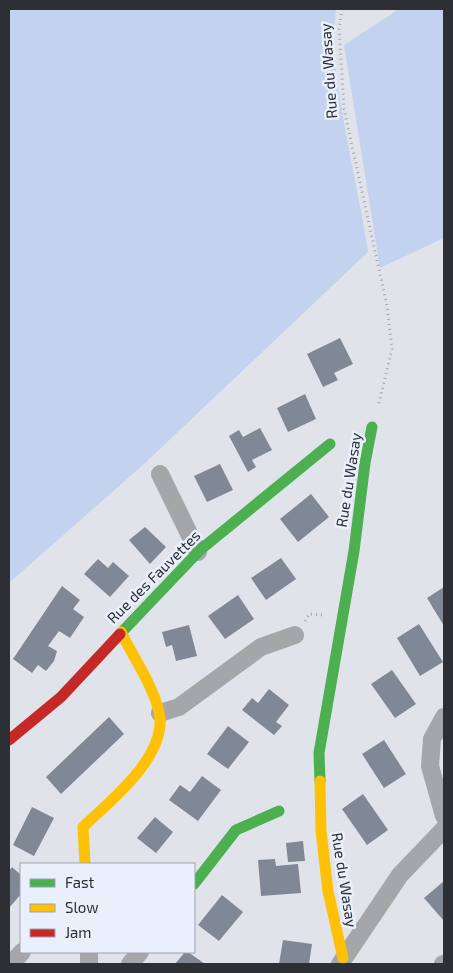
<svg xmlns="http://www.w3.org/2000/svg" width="453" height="973" font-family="'Exo 2',sans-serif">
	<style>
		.green { fill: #c3d2ee }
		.building { fill: #808795 }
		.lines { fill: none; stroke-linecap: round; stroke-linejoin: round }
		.path { stroke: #a2a4a7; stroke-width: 3; stroke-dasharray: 1 4; stroke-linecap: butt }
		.street { stroke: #a4a6a9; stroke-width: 18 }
		.fast { stroke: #4caf50; stroke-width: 11 }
		.slow { stroke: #ffc107; stroke-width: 11 }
		.jam { stroke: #c62828; stroke-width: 11 }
		.labels { text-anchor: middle; stroke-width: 5; stroke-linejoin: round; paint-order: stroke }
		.street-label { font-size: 15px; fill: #2c2f33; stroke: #e9f0fc }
	</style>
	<rect width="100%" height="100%" fill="#e0e4ea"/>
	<path class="green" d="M9,9H336C335,23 333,37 334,51C340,119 358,185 368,252L144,464L9,583Z
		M399,9H444V238L380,268L344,45Z"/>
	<path class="building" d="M340,338L353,364L334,373L338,380L323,387L307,354Z
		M305,394L316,419L288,432L277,408Z
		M260,428L272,450L252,460L256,467L248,472L229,436L239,430L243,437Z
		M220,464L233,490L207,502L194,476Z
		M311,494L329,517L298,542L280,519Z
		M145,527L166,547L150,564L129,540Z
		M281,558L296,579L266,600L251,578Z
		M98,559L108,568L113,562L129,576L110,597L84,574Z
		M62,586L80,600L73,609L84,617L70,638L59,631L48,646L57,651L54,661L46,671L38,665L32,673L13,659Z
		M444,587V626L427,598Z
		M238,595L254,619L225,639L208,616Z
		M419,624L443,662L420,676L397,638Z
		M189,625L197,656L176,661L172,645L166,647L162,632Z
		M392,670L416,704L395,718L371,684Z
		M269,689L289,705L276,722L282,726L274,735L242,710L252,698L258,703Z
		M109,717L124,734L61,794L46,777Z
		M228,726L249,742L228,769L207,754Z
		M384,740L406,774L384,788L362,754Z
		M202,776L221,790L198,821L169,800L180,785L190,792Z
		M363,794L388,830L367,845L342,809Z
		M32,807L54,818L34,856L13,845Z
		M155,817L173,832L156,853L137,838Z
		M303,841L305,861L288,862L286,843Z
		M275,859L276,866L298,864L301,893L261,896L258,860Z
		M12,867L21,875V894L9,908V871Z
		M444,881V921L424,898Z
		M222,895L243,912L219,941L198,925Z
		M283,940L312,944L309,964H279Z
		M185,952H188L205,964H175Z"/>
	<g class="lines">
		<path class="path" d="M342,9L339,28L344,109L387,306L392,349L378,407
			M305,621L309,614L323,615"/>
		<path class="street" d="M160,474L198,552
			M160,713L179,707L261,647L295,635
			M444,717L432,739L430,766L444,816
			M89,952V964
			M11,964L22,952
			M130,964L140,952
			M340,964L400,875L444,829
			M443,964H444"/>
		<path class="fast" d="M120,634L200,550L330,444
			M320,781L319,753L354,551L365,463L372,427
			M194,884L236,830L279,811"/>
		<path class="slow" d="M320,781L321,831L328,891L343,958
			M85,864L83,827C110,801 169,755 159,712C153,685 133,657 121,632"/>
		<path class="jam" d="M9,740L61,697L120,634"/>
	</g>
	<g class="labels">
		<g class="street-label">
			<text transform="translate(329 71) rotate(-94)" y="5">Rue du Wasay</text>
			<text transform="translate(349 480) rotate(-81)" y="5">Rue du Wasay</text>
			<text transform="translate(154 577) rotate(-45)" y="5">Rue des Fauvettes</text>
			<text transform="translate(344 880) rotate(81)" y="5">Rue du Wasay</text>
		</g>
	</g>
	<rect width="453" height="973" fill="none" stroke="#2c2f33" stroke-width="20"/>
	<rect x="20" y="863" width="175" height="90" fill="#e9f0fc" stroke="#9da3ac"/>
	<rect x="30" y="879" width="25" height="8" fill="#4caf50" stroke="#9da3ac"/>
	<text x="65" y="888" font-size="15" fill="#2c2f33">Fast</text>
	<rect x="30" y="904" width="25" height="8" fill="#ffc107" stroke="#9da3ac"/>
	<text x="65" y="913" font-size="15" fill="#2c2f33">Slow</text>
	<rect x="30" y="929" width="25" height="8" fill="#c62828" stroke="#9da3ac"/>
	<text x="65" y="938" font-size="15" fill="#2c2f33">Jam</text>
</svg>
